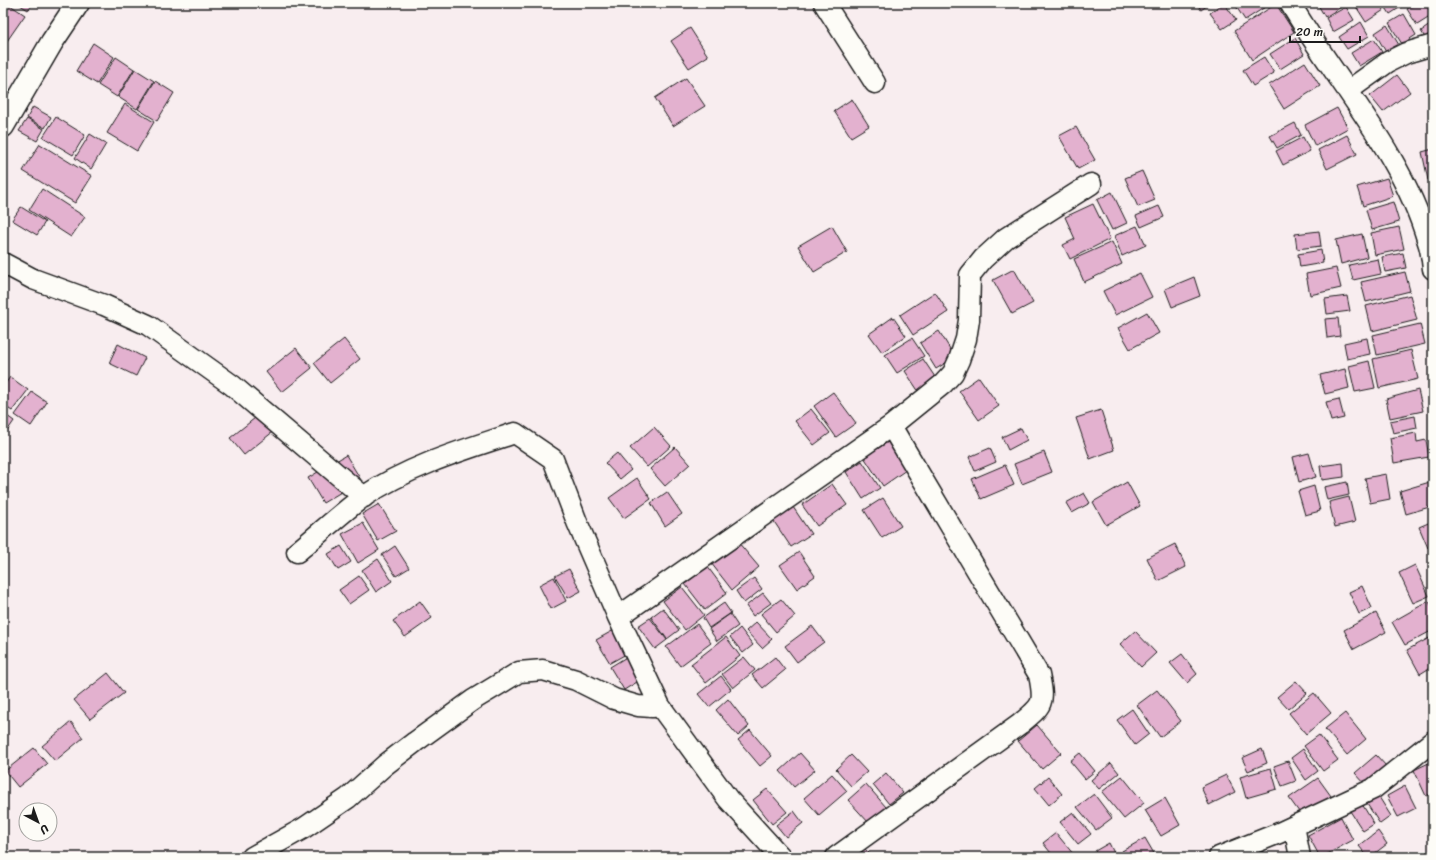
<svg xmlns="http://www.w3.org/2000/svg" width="1436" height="860" font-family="Sriracha,sans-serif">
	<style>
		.building { fill: #e3b1cf; stroke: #1c1c1c }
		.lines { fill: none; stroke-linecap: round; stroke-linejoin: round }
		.minor-casing { stroke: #1c1c1c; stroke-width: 23 }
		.secondary-casing { stroke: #1c1c1c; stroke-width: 25 }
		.minor { stroke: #fdfcf7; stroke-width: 20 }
		.secondary { stroke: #fdfcf7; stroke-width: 22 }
	</style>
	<rect width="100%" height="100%" fill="#f8edef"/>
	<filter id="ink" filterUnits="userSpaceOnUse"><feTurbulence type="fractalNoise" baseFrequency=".025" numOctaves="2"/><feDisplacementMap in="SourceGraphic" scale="8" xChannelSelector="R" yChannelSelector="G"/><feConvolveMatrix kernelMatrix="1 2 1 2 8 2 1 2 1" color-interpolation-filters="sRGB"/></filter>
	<g filter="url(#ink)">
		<path class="building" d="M3,3H7L25,15L7,41L3,38Z
			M17,3H33L28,10Z
			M1197,3H1211L1201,10Z
			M1224,3L1236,20L1222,29L1210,13Z
			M1245,3H1269L1270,4L1245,20L1237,8Z
			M1317,3H1348L1325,17Z
			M1358,3H1380L1384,10L1366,22L1355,5Z
			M1383,3H1407L1390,14Z
			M1417,3H1433V15L1417,25L1407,9Z
			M1276,4L1294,32L1252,60L1234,31Z
			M1346,7L1354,20L1333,32L1326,18Z
			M1404,14L1416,35L1402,44L1389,23Z
			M1361,22L1369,36L1347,49L1339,37Z
			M1433,23V37L1427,41L1421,31Z
			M1387,25L1399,45L1386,52L1375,33Z
			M690,28L708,56L689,68L671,41Z
			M1295,38L1304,54L1280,69L1270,54Z
			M1374,39L1382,52L1359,66L1351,53Z
			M93,43L114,57L97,84L76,71Z
			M116,57L134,69L117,97L98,85Z
			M1264,57L1274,73L1253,86L1243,70Z
			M1305,62L1320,86L1284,109L1269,85Z
			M135,69L154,81L137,109L118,97Z
			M1397,75L1410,92L1383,112L1370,96Z
			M686,78L705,106L673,126L655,98Z
			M155,81L174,93L157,121L138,109Z
			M852,99L869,126L851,137L834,111Z
			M125,104L154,122L137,151L107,133Z
			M33,107L51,117L45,128L27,118Z
			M1337,108L1348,128L1315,146L1305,125Z
			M56,117L85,135L73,155L43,137Z
			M27,119L44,129L37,141L19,131Z
			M1295,123L1301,135L1277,148L1270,136Z
			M1076,127L1095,160L1078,169L1059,136Z
			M90,134L106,144L91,169L75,158Z
			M1347,135L1357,154L1327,169L1318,150Z
			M1303,137L1310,151L1283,165L1276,151Z
			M40,144L92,176L75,203L23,171Z
			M1433,149V178L1428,180L1422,152Z
			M1142,171L1155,200L1138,207L1125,178Z
			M1387,178L1393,196L1363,206L1357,187Z
			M42,189L85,217L71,237L29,210Z
			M1112,192L1127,223L1112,230L1097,200Z
			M1393,202L1399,222L1372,230L1366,210Z
			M1093,204L1110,239L1070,259L1063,245L1075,239L1065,217Z
			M1159,206L1164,217L1141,227L1136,216Z
			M21,207L45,222L37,235L12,220Z
			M832,226L847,252L814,272L798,246Z
			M1137,226L1146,245L1122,256L1114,236Z
			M1399,227L1404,249L1375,255L1371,233Z
			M1319,231L1321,246L1297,249L1295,234Z
			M1362,234L1367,257L1341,264L1336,240Z
			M1112,242L1122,264L1084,282L1074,259Z
			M1321,250L1323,263L1300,267L1298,254Z
			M1403,253L1406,268L1385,272L1382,257Z
			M1378,259L1381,274L1353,280L1349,265Z
			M1336,268L1341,288L1310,295L1306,274Z
			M1014,269L1033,303L1012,314L993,280Z
			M1405,272L1410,291L1366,302L1361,282Z
			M1140,273L1152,297L1115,315L1103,291Z
			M1194,277L1200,296L1172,307L1165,289Z
			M935,292L948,312L913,335L900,315Z
			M1410,295L1417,320L1372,331L1366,306Z
			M1347,296L1350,311L1327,314L1325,299Z
			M1147,312L1159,333L1130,349L1118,328Z
			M893,317L906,336L882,352L869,334Z
			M1338,318L1340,336L1327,338L1325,319Z
			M1420,324L1425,344L1377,355L1373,335Z
			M939,331L955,357L936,369L920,343Z
			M912,338L924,356L897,373L885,355Z
			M1367,338L1370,354L1347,359L1344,343Z
			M344,339L360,359L330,383L314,363Z
			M118,344L145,358L136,376L109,363Z
			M296,348L312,368L282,392L266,372Z
			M1411,350L1418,379L1379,388L1373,359Z
			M923,359L937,380L919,392L905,371Z
			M1369,361L1375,388L1355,392L1349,366Z
			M1345,369L1349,388L1325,394L1320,375Z
			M10,377L28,390L12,411L3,405V387Z
			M979,377L999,406L979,420L959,391Z
			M1418,390L1423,411L1390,418L1386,399Z
			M32,392L47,402L31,426L15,415Z
			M833,392L856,423L836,437L814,406Z
			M1339,399L1344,418L1331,421L1326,402Z
			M811,409L830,433L814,445L795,421Z
			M1101,410L1114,450L1090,459L1076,418Z
			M3,413L14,421L3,437Z
			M260,414L274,431L244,455L230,438Z
			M1415,416L1417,428L1393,433L1390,421Z
			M654,427L671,446L647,467L630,448Z
			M1021,428L1027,440L1008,450L1002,437Z
			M1416,433L1417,442L1426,440L1429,457L1394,463L1390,438Z
			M888,442L906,470L883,486L864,457Z
			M675,447L690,464L665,486L650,469Z
			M990,448L996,462L975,471L969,457Z
			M1044,452L1052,472L1022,484L1014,464Z
			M617,453L631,470L620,479L605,463Z
			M1309,453L1316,477L1299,482L1293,457Z
			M346,455L361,480L323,503L308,478Z
			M862,461L880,488L863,499L846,472Z
			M1343,463L1344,477L1322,480L1320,466Z
			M1005,465L1014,485L981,499L972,479Z
			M1386,474L1390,499L1370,503L1365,478Z
			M637,478L651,499L624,518L609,498Z
			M1433,481V506L1406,514L1400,491Z
			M1127,482L1140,506L1106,525L1093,502Z
			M1347,482L1349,495L1327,500L1324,487Z
			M832,484L847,505L817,526L802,505Z
			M1314,486L1320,511L1305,515L1298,491Z
			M667,492L682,514L665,526L651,503Z
			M1084,493L1090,503L1072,513L1066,503Z
			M1349,497L1355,522L1335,527L1329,502Z
			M883,498L901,526L882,538L864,510Z
			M379,504L396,531L378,541L362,514Z
			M793,507L811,534L791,547L773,520Z
			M1433,521V545L1428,548L1419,527Z
			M363,523L379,550L358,563L342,534Z
			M738,542L759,567L732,590L711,563Z
			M1175,544L1186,567L1158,581L1147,558Z
			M341,546L351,562L338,570L328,554Z
			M395,546L409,568L396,576L382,555Z
			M799,552L815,576L797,589L780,565Z
			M378,559L392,581L376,592L362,570Z
			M1415,565L1429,596L1413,603L1399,573Z
			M707,566L727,593L705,610L685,584Z
			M569,569L581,591L568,598L555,576Z
			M359,576L369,590L349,604L339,590Z
			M554,577L566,601L551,609L539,585Z
			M754,578L762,589L744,603L736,591Z
			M1362,586L1372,608L1359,614L1349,592Z
			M682,587L704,615L685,630L663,601Z
			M763,593L771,603L753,616L746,606Z
			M781,599L795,616L776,632L761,614Z
			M420,601L432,618L405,637L393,621Z
			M1429,601L1433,609V630L1405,645L1392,622Z
			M724,603L731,613L709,628L703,618Z
			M663,608L679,630L667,639L651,617Z
			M1376,613L1386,632L1354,649L1344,630Z
			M730,614L738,626L717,641L709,629Z
			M650,618L667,640L655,649L638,626Z
			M756,622L772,639L762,648L746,631Z
			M697,624L711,643L680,666L666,647Z
			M812,626L824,642L797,662L785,646Z
			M740,628L753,645L743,653L730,637Z
			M614,630L628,653L610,663L596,640Z
			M1135,631L1156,653L1141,667L1120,644Z
			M1433,636V666L1420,674L1407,650Z
			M726,637L740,656L706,683L691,664Z
			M1182,654L1197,674L1187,683L1170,663Z
			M628,656L642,679L624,690L610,667Z
			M744,657L755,670L733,688L722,674Z
			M775,657L785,670L763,688L752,675Z
			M108,673L124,693L90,719L74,700Z
			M721,676L731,689L709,707L698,694Z
			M1296,681L1307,693L1288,709L1277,697Z
			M1157,690L1181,721L1160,737L1137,705Z
			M1314,693L1331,713L1306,734L1289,713Z
			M728,699L749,726L738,736L716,710Z
			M1132,709L1149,734L1135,745L1117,720Z
			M1345,713L1366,739L1347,755L1325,729Z
			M71,722L83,738L55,761L42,746Z
			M1037,725L1061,753L1042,769L1018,741Z
			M750,730L772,756L760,766L738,740Z
			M1319,735L1338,760L1323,771L1304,746Z
			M34,748L47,764L18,787L5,771Z
			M1262,749L1267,763L1248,771L1242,758Z
			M1303,749L1318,771L1306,780L1291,758Z
			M800,753L815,770L794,787L780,771Z
			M1080,753L1095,771L1085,779L1070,761Z
			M851,755L867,772L851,786L836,769Z
			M1376,755L1387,767L1366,785L1355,773Z
			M1288,761L1296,781L1282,786L1274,766Z
			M1433,761V793L1426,796L1414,770Z
			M1111,763L1119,773L1099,789L1091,780Z
			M1271,768L1277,789L1246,798L1240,777Z
			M886,773L903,793L889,804L873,784Z
			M832,774L847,791L819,815L804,798Z
			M1226,775L1235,792L1209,805L1201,787Z
			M1122,776L1144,803L1124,819L1102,792Z
			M1048,777L1062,794L1049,805L1035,788Z
			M1318,778L1331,796L1302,816L1289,798Z
			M866,784L886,807L869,823L848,800Z
			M1405,786L1416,808L1398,817L1387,796Z
			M767,789L787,812L772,824L753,800Z
			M1094,794L1112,818L1096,830L1077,807Z
			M1379,797L1391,816L1380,824L1367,804Z
			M1165,798L1180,825L1161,836L1145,810Z
			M1362,804L1374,824L1363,831L1350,811Z
			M794,811L803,823L786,837L776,825Z
			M1073,812L1091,834L1078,844L1060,822Z
			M1341,817L1353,840L1322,857H1320L1308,835Z
			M1378,831L1387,844L1370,857H1368L1359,846Z
			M1056,833L1074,855L1072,857H1054L1043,843Z
			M1145,838L1156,857H1126L1122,851Z
			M1109,843L1116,857H1098L1095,851Z
			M865,849L873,857H856Z
			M1261,850L1265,857H1248Z"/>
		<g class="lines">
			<g class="minor-casing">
				<path id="minor" d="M824,3L875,83
					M1290,3C1336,82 1402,152 1428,242C1431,250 1432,260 1433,269
					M1349,90L1388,62L1406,53L1433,45
					M3,263L33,279L104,305L148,325L232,385L364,497
					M297,552C319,534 340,514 363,497C409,466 463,450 515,433L553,459L577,522L618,617L660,706L728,799L781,857
					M618,617L891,426L943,384L953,373L959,360L966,339L969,320L970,275L983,259L1006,238L1091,184
					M1294,826L1300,857
					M252,857L304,828L348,798L385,765L415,742L473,700L519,672L543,670L576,680L614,699L638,706L652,707L660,706
					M836,857L1020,724C1043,705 1045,704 1039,675L891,426
					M1219,857L1279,833L1373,789L1433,741"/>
			</g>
			<g class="secondary-casing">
				<path id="secondary" d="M3,126L52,42L78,3"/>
			</g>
			<use href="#minor" class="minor"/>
			<use href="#secondary" class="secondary"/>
		</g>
	</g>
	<rect width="1436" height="860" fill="none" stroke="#fdfcf7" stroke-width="16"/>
	<rect x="8" y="8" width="1420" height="844" fill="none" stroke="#1c1c1c" stroke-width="1.5" filter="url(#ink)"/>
	<g transform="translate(38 822) rotate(139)"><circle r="19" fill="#fdfcf7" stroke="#a3a29f"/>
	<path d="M0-3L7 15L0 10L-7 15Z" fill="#1c1c1c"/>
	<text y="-6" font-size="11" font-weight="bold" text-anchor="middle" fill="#1c1c1c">U</text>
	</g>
	<path d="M1290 36v6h70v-6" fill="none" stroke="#1c1c1c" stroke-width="2"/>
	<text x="1296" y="36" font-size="12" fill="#1c1c1c" stroke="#fdfcf7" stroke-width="3" paint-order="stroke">20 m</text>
</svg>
